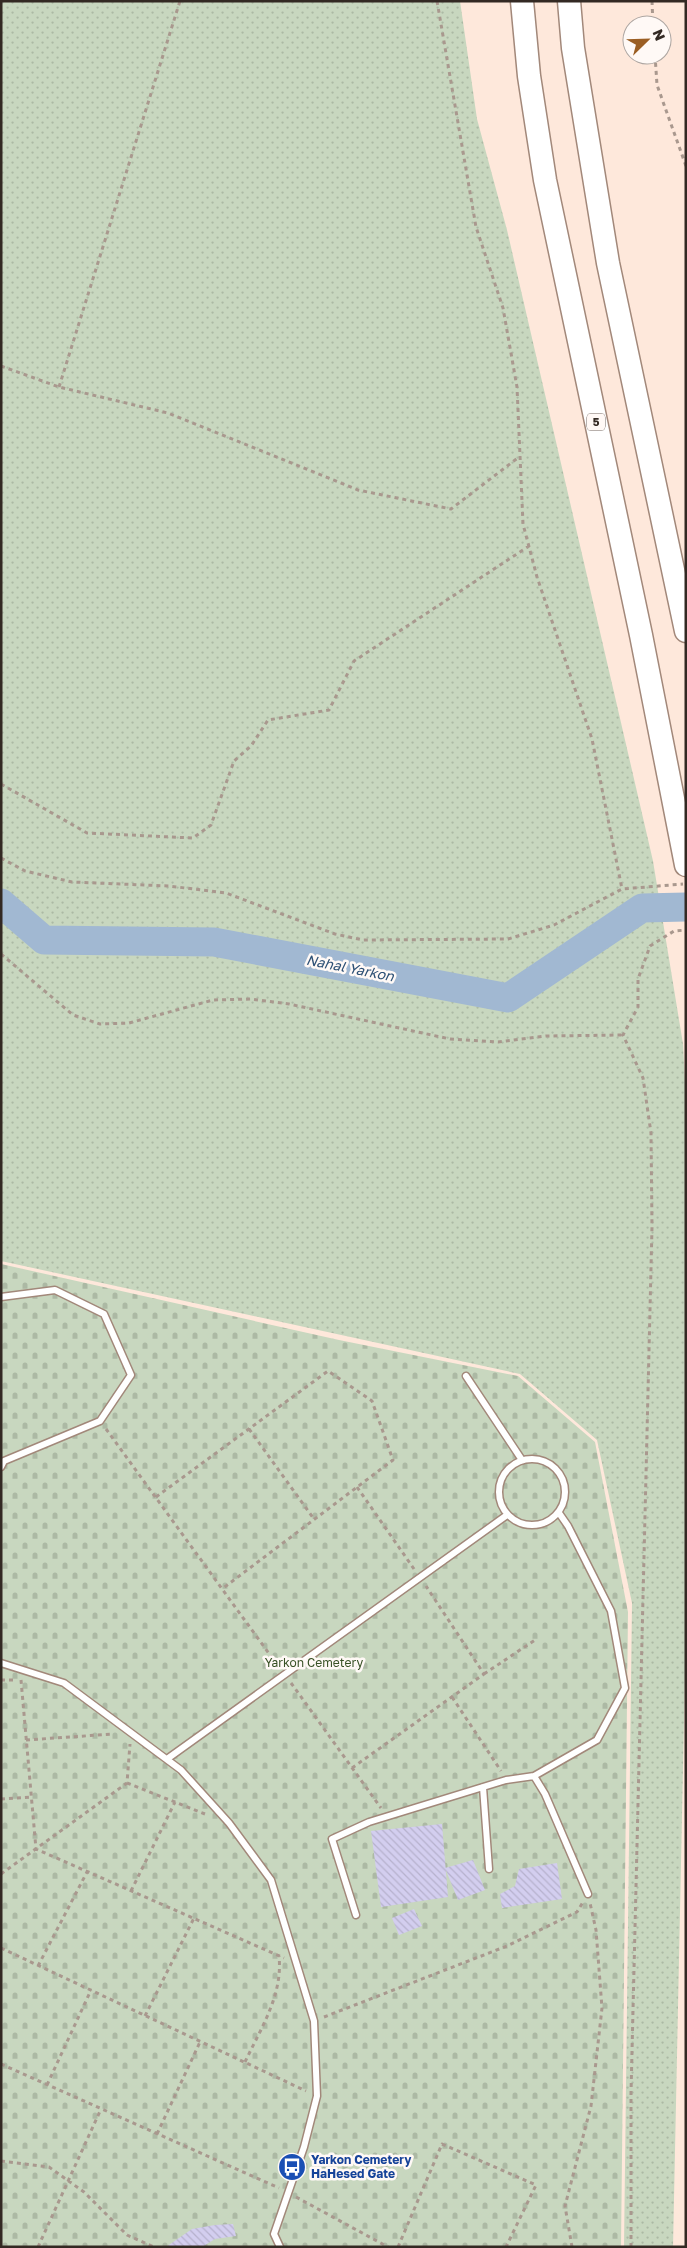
<svg xmlns="http://www.w3.org/2000/svg" width="687" height="2248" font-family="'Golos Text',sans-serif">
	<style>
		.grass { fill: url(#grass-dots) }
		.cemetery { fill: url(#cemetery-stones) }
		.lines { fill: none; stroke-linecap: round; stroke-linejoin: round }
		.river { stroke: #a1b8d2; stroke-width: 29 }
		.building { fill: url(#building-back-hatch) }
		.lane-casing { stroke: #a2887a; stroke-width: 9 }
		.highway-casing { stroke: #a2887a; stroke-width: 25 }
		.path { stroke: #a9988e; stroke-width: 3; stroke-dasharray: 4 4; stroke-linecap: butt }
		.lane { stroke: #fff; stroke-width: 6 }
		.highway { stroke: #fff; stroke-width: 22 }
		.labels { text-anchor: middle; stroke-width: 5; stroke-linejoin: round; paint-order: stroke }
		.shield { fill: #fff9f6; stroke: #706762; stroke-width: 1 }
		.shield-label { font-size: 11px; font-weight: bold; fill: #332923 }
		.park-label { font-size: 12px; fill: #375024; stroke: #fff9f6 }
		.transit-label { font-size: 12px; font-weight: bold; fill: #164399; stroke: #fff9f6; text-anchor: start }
		.water-label { font-size: 14px; font-style: italic; fill: #2d5075; stroke: #fff9f6 }
	</style>
	<defs>
		<pattern id="grass-dots" width="8" height="8" patternUnits="userSpaceOnUse" patternTransform="scale(1.25)"><rect width="8" height="8" fill="#c8d7bf"/><path d="M2 2h.1M6 6h.1" fill="none" stroke="#acb9a4" stroke-width="1.8" stroke-linecap="round"/></pattern>
		<pattern id="cemetery-stones" width="16" height="16" patternUnits="userSpaceOnUse" patternTransform="scale(1.25)"><rect width="16" height="16" fill="#c8d7bf"/><path d="M2 7V4a2 2 0 0 1 4 0v3zM10 15v-3a2 2 0 0 1 4 0v3z" fill="#acb9a4"/></pattern>
		<pattern id="building-back-hatch" width="6" height="6" patternUnits="userSpaceOnUse" patternTransform="scale(1.25)"><rect width="6" height="6" fill="#d3ceef"/><path d="M-1 5l2 2M0 0l6 6M5-1l2 2" fill="none" stroke="#b6b1cd"/></pattern>
	</defs>
	<rect width="100%" height="100%" fill="#fee8db"/>
	<path class="grass" d="M1,1H460L477,119L507,230L653,861L683,1044L686,1102V1624L673,2247H624L632,1603L597,1440L520,1374L1,1261Z"/>
	<path class="cemetery" d="M1,1264L339,1340L518,1376L595,1442L628,1612L621,2247H1Z"/>
	<g class="lines">
		<path class="river" d="M1,903L44,940L214,942L508,998L642,908L686,907"/>
	</g>
	<path class="building" d="M442,1824L448,1897L381,1907L371,1831Z
		M473,1860L485,1890L458,1900L445,1868Z
		M557,1863L562,1899L502,1908L500,1894L515,1886L519,1869Z
		M414,1909L422,1926L399,1935L392,1918Z
		M233,2224L236,2236L215,2239L202,2247H166L192,2229L215,2225Z"/>
	<g class="lines">
		<g class="lane-casing">
			<path id="lane" d="M1,1297L55,1290L104,1314L131,1375L100,1421L4,1461L1,1467
				M466,1376L522,1460
				M499 1492a33 33 0 1 1 66 0a33 33 0 1 1-66 0Z
				M1,1663L64,1683L181,1770L229,1823L271,1880L314,2021L317,2096L304,2147L274,2234L280,2247
				M167,1759L507,1515
				M534,1776L545,1794L588,1894
				M483,1787L489,1869
				M356,1915L332,1839L369,1822L506,1780L534,1776L597,1740L625,1688L611,1611L568,1526L559,1513"/>
		</g>
		<g class="highway-casing">
			<path id="highway" d="M522,1L529,76L545,180L641,635L686,865
				M569,1L573,48L608,263L686,631"/>
		</g>
		<path class="path" d="M437,1L476,227L503,308L517,387L523,524L537,577L592,739L622,889
			M652,1L653,25
			M655,55L657,85L686,166
			M1,366L59,387L168,413L358,490L451,509L519,457
			M59,387L180,1
			M1,784L87,833L193,838L211,825L234,761L251,746L268,720L329,710L354,661L529,546
			M1,858L25,871L72,882L169,886L226,893L335,934L363,940L508,939L554,925L622,889L683,884
			M1,954L73,1015L100,1024L129,1023L213,1000L251,999L289,1004L450,1039L498,1042L546,1036L623,1035
			M106,1429L278,1666
			M249,1429L314,1519
			M357,1487L414,1569
			M156,1497L328,1371L372,1401L393,1460L222,1589
			M484,1674L535,1640
			M1,1680H16
			M21,1680L36,1849L284,1958
			M291,1683L381,1808
			M452,1697L501,1771
			M26,1740L113,1734
			M352,1768L484,1674L426,1586
			M127,1783L205,1814
			M1,1799L31,1797
			M1,1874L127,1783L130,1744
			M131,1891L175,1802
			M1,1948L306,2091
			M38,1966L87,1872
			M145,2016L194,1918
			M324,2017L507,1946L577,1912L583,1902
			M245,2062C261,2028 283,1995 279,1956
			M1,2064L279,2188
			M47,2085L91,1990
			M157,2134L200,2042
			M1,2161L49,2167L84,2192L127,2235L154,2247
			M296,2197L388,2247
			M38,2247L101,2109
			M398,2247L442,2144L536,2185L506,2247
			M572,2247L565,2206L591,2106L602,2008L596,1930L590,1903
			M631,2247V2093L652,1227L651,1133L643,1078L623,1035L638,1007V979L650,946L674,931L686,930"/>
		<use href="#lane" class="lane"/>
		<use href="#highway" class="highway"/>
	</g>
	<defs>
		<g id="bus-disc" transform="scale(1.4375)"><circle r="9.5" fill="#1a4fb4" stroke="#fff9f6"/><path d="M-5-6H5V4H4V6H2V4H-2V6H-4V4H-5ZM-3.5-4V0h7V-4ZM-3.5 1.2v1.5H-2V1.2ZM2 1.2v1.5H3.5V1.2Z" fill="#fff"/></g>
	</defs>
	<g fill-rule="evenodd">
		<use href="#bus-disc" x="292" y="2167"/>
	</g>
	<g class="labels">
		<rect class="shield" x="587" y="413.5" width="18" height="17" rx="4"/>
		<g class="shield-label">
			<text x="596" y="426">5</text>
		</g>
		<g class="park-label">
			<text x="314" y="1667">Yarkon Cemetery</text>
		</g>
		<g class="transit-label">
			<text x="311" y="2164">Yarkon Cemetery<tspan x="311" dy="14">HaHesed Gate</tspan></text>
		</g>
		<g class="water-label">
			<text transform="translate(350 968) rotate(11)" y="5">Nahal Yarkon</text>
		</g>
	</g>
	<rect width="687" height="2248" fill="none" stroke="#332923" stroke-width="5"/>
	<g transform="translate(647 40) rotate(67)"><circle r="24" fill="#fff9f6" stroke="#ada6a2"/>
	<path d="M0-4L9 19L0 12L-9 19Z" fill="#9b5e23"/>
	<text y="-8" font-size="14" font-weight="bold" text-anchor="middle" fill="#332923">N</text>
	</g>
</svg>
